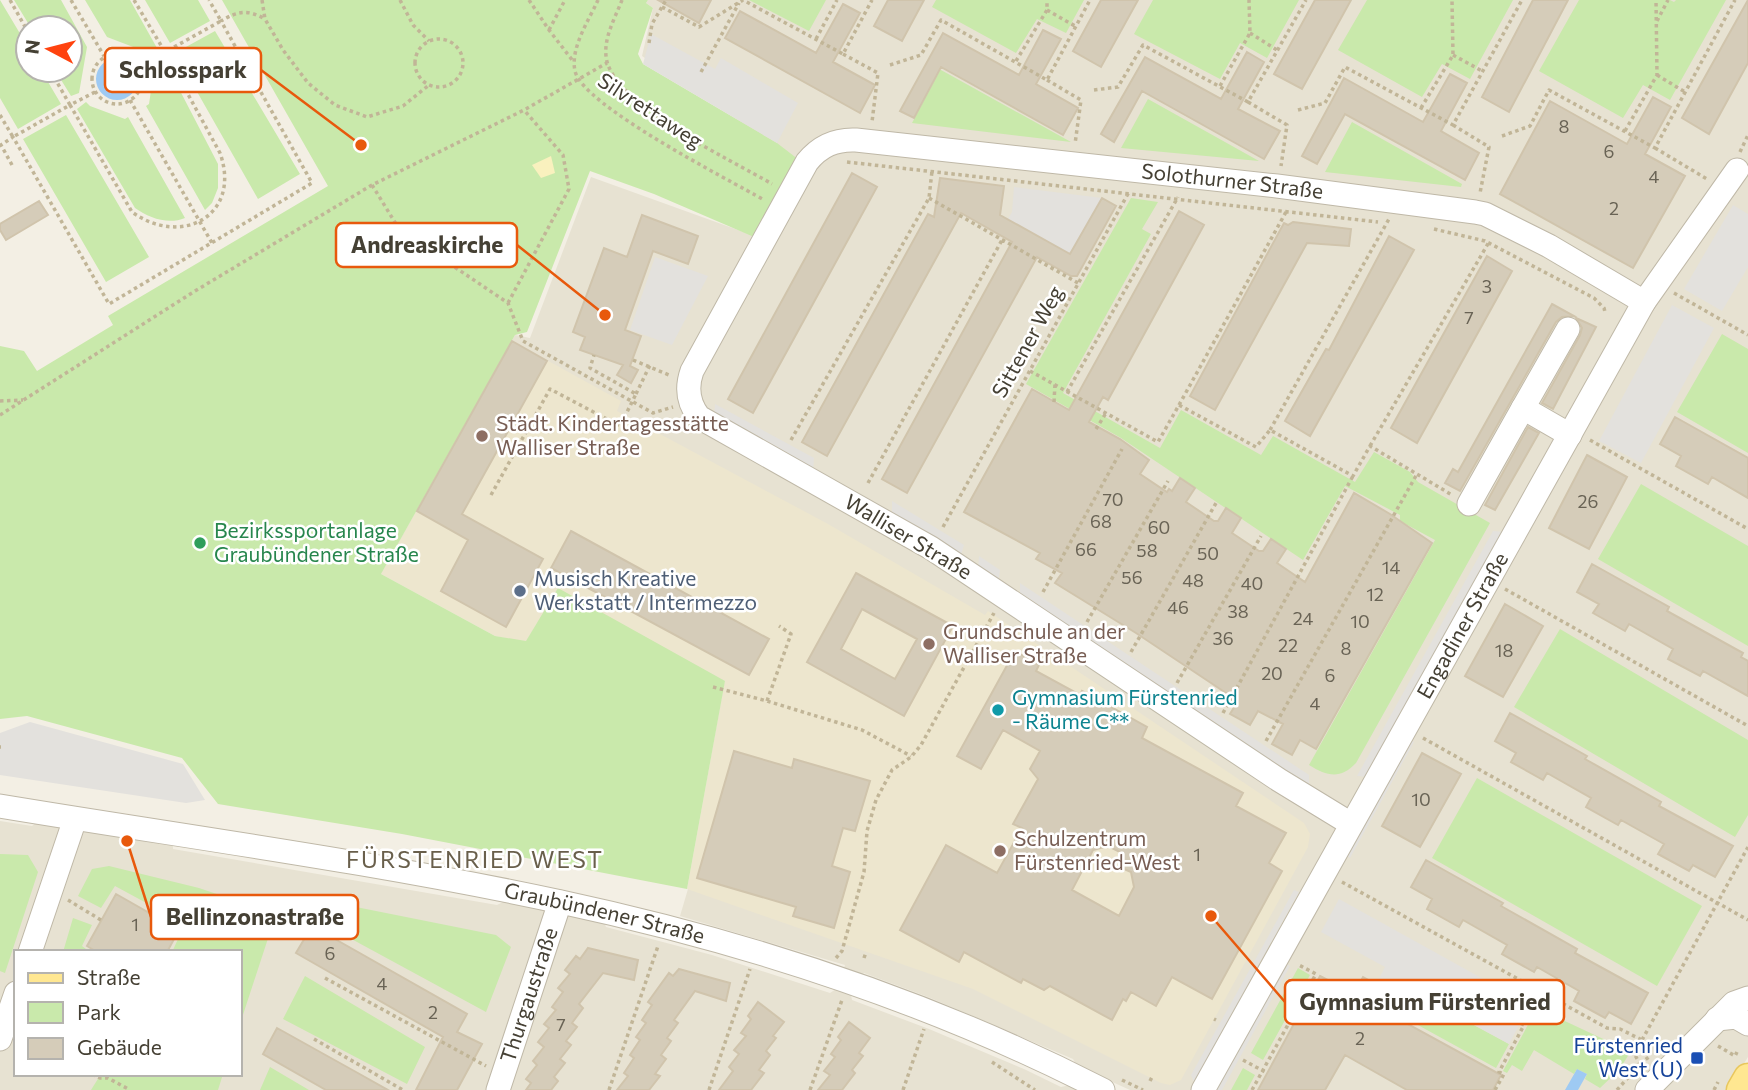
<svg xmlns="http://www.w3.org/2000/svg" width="1748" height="1090" font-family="Commissioner,sans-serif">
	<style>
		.residential { fill: #e7e2d2; fill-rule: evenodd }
		.education { fill: #ede6ce }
		.green { fill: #c9e9ab }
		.sand { fill: #f9f1be }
		.parking { fill: #e3e1dd }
		.water { fill: #9ecaf3 }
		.building { fill: #d5ccb9; stroke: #d0c4ac; stroke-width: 2; fill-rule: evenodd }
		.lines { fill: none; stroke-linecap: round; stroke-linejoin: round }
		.minor-casing { stroke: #bfb8a7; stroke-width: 25 }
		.major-casing { stroke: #e8c75d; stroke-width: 31 }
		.path { stroke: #c1b597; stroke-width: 3.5; stroke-dasharray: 3.5 3.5; stroke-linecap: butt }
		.minor { stroke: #fff; stroke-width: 23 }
		.major { stroke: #ffe791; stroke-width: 28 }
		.education-dot { fill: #8d6e63; stroke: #fff; stroke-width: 2.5 }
		.leisure-dot { fill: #2e9e5b; stroke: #fff; stroke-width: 2.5 }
		.service-dot { fill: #5c6f8a; stroke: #fff; stroke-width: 2.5 }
		.culture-dot { fill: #0f9aa8; stroke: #fff; stroke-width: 2.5 }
		.transit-dot { fill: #1a4fb4; stroke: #fff; stroke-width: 2.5 }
		.labels { text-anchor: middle; stroke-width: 5; stroke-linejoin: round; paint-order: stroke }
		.number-label { font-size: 18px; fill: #696355 }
		.street-label { font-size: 21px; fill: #454034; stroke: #fff }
		.education-label { font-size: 21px; fill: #785e54; stroke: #fff; text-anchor: start }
		.leisure-label { font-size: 21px; fill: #27864d; stroke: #fff; text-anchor: start }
		.service-label { font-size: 21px; fill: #4e5e75; stroke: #fff; text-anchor: start }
		.culture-label { font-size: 21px; fill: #0d838f; stroke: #fff; text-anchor: start }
		.transit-label { font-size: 21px; fill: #164399; stroke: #fff; text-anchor: end }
		.neighbourhood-label { font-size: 23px; letter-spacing: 2px; fill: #695f4b; stroke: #fff }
		.leader { fill: none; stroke: #e8590c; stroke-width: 2.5 }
		.callout-dot { fill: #e8590c; stroke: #fff; stroke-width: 2.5 }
		.callout { fill: #fff; stroke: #e8590c; stroke-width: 2.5 }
		.callout-label { font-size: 23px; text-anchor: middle; font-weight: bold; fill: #454034 }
	</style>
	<rect width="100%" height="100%" fill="#f3efe4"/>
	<path class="residential" d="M648,0H1748V1057L1728,1090H1130L1077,1066L1073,1059L928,997L864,973L857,976L843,971L845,965L680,916L688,889L725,681L381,574L515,335L530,338L591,177L752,235L766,242L807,166L642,56L653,8L646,3Z
		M0,821L32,826L37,822L173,845V849L497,905L505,901L604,922L606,927L712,955L830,993L836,989L851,995L852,1000L929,1029L1024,1069L1061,1087L1070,1085L1079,1090H0ZM16,952H240V1074H16Z"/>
	<path class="education" d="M512,341L621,401L617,411L828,524L985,615L988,611L1304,823L1310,834L1308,847L1181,1080L1170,1085L1161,1083L973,989L687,889L725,681L557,589L526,642L495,636L381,574Z"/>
	<path class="green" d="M0,0L28,47V70H41L61,104L18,129L0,98Z
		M14,0H61L87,47L79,93L71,96L55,70H70V28H31Z
		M85,0H130L157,48L149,53L107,37Z
		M145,0H198L210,21L170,43Z
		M222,0H648L646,3L653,8L638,54L643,64L777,143L803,163L761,240L654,194L590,171L527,332L515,335L381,574L495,636L526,641L558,588L725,681L687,889L402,834L218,804L182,758L27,716L0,719V346L24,351L37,371L113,325L108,316L328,186Z
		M749,0H826L809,31Z
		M936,0H1084L1066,33L1037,19L1016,53L932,7Z
		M1153,0H1299L1267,58L1240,43L1220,79L1134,34Z
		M1367,0H1513L1470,79L1442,64L1422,97L1338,50Z
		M1579,0H1670L1674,2L1676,0H1726L1670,100L1643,85L1623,118L1539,71Z
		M215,31L300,174L258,199L175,53Z
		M163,58L218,164V188L212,203L205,210L146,106L149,104L155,63Z
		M940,70H941L1071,142L912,123Z
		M1148,99L1259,161L1121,148Z
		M86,102L90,106L125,119L128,117L185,218C168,225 149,218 135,208L77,109Z
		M66,115L149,257L106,282L23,139Z
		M1352,122L1462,184L1461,187L1325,172Z
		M1131,198L1158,202L1142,229L1151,234L1063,393L1160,448L1181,410L1261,455L1273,436L1355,482L1374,452L1410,472L1418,482L1490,523L1356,763C1340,780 1327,776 1309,765L1435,540L1400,521V515L1345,486L1303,560L1121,438L1026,384Z
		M1722,334L1748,349V453L1677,412Z
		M1641,484L1748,546V646L1598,559Z
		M1560,629L1748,740V815L1735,837L1514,707Z
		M1477,778L1702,906L1657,986L1432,858Z
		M0,854L28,855L38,872L5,973L0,971Z
		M109,866L199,888L276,914L240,1024V952H172L185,924L115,886L101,908L78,896L92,869Z
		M326,901L496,935L511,947L486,1012L322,923Z
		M73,918L92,925L82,946L90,952H63Z
		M1298,968L1310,975L1263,1060L1251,1053Z
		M305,976L425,1047L407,1084L283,1019Z
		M1420,996L1509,1044L1496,1068L1407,1019Z
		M1537,1008L1614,1044L1633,1048L1619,1070L1600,1088L1585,1079L1587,1074L1577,1069L1574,1074L1534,1050L1522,1071L1512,1065L1507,1073L1503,1071Z
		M270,1067L309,1090H260Z
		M1243,1068L1255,1075L1247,1090H1231Z
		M101,1074H223L218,1090H91Z"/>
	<path class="sand" d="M551,156L555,173L541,178L532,165Z"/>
	<path class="parking" d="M651,34L715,69L721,58L798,103L777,143L643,64Z
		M1014,187L1102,198L1070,254L1008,219L1012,212Z
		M1733,205L1748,214V267L1722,311L1684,289Z
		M655,257L708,276L672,345L630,330Z
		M1672,305L1714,328L1641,463L1599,441Z
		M715,404L814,458L813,471L714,416Z
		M892,501L964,545L960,558L892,516Z
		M1493,531L1506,532L1369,777L1357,776Z
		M979,556L1000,570L998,583L978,570Z
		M1020,583L1309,775V790L1020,597Z
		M30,722L183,764L205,800L186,803L0,775V733Z
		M1408,739L1414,742L1350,858L1345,855Z
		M1294,890L1299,892L1194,1082L1191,1075Z
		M1339,899L1530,1005L1509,1044L1421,996L1405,1023L1373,1005L1383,988L1376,984L1385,967L1321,932Z
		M1285,963L1290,966L1222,1090H1215Z"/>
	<path class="water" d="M96 79a21 21 0 1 1 42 0a21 21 0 1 1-42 0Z
		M1577,1069L1587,1074L1578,1090H1565Z"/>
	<path class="building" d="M658,0H711L699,23Z
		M888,0H924L902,41L874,26Z
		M1101,0H1138L1101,67L1073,51Z
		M1315,0H1351L1302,89L1274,74Z
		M1533,0H1568L1509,112L1482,97Z
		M1748,0V63L1709,134L1682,118Z
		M843,4L860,13L833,62L875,85L860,113L725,38L740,11L816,53Z
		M1043,30L1061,39L1036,84L1078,108L1063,135L941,67L914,118L900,111L943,33L1019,75Z
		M1247,52L1264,62L1238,109L1280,131L1264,159L1142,91L1114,142L1101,134L1145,57L1221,99Z
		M1450,74L1467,83L1441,131L1479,153L1465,180L1345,114L1317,164L1302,156L1344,78L1423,122Z
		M1653,97L1671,107L1645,154L1685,176L1633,268L1500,194L1550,101L1627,144Z
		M852,173L877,187L753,413L728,399Z
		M940,178L1004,186L1000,215L1070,254L1102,198L1116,206L1077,276H1071L1037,257L907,493L882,479L1012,242L961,213L827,456L802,442L928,214L934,217Z
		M39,201L48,215L6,240L0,230V224Z
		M1179,211L1204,225L1108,400L1103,397L1089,422L1120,439L1149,460L1140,474L1167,492L1169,489L1172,491L1180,478L1195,488L1186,502L1214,521H1218L1226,508L1241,518L1232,533L1259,551H1263L1271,539L1286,549L1277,563L1305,582L1354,493L1390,514L1432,543L1316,749L1300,740L1292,755L1272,744L1283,724L1258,711L1250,725L1230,714L1238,701L1136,633L1055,583L1062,573L1036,559L1040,553L964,512L1032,389L1069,410Z
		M642,215L698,236L688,264L653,251L625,330L641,336L630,366L638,370L631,383L617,375L623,365L580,350L585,337L573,332L604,248L627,257Z
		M1293,222L1351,229L1349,246L1307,243L1215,410L1190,396L1284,223L1288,225Z
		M1389,236L1414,250L1310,436L1285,421L1326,349L1329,350Z
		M1487,256L1512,271L1417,443L1391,428Z
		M1552,304L1574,316L1562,317L1556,322L1460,491L1445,483L1453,469L1458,472Z
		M1576,318L1596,327L1553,409L1542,403L1580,335L1582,328Z
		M512,341L547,361L462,514L543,559L506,627L441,591L468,540L417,511Z
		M1675,417L1748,458V498L1712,477L1708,484L1676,466L1681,456L1660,444Z
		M1528,427L1539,433L1495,510L1485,505Z
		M1587,455L1627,477L1589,549L1549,528Z
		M571,531L769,639L749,675L551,568Z
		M1592,564L1669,607L1667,611L1743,653L1741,657L1748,661V696L1703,671L1700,676L1668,659L1673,649L1629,624L1625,631L1593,613L1599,604L1577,592Z
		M856,573L953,626L904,716L807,662ZM862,609L917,639L895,679L841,649Z
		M1505,604L1543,626L1503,697L1465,676Z
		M1015,651L1039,665L1036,671L1080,695L1082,691L1147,727L1142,738L1243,793L1236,806L1286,833L1269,863L1282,871L1212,999L1172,977L1156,1006L1131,992L1126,1001L1123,999L1112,1020L1050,986L1044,990L1023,979L1021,983L964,952L959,962L900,930L946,845L997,873L1022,828L1013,824L1038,779L1030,769L1040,751L1003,730L981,769L957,756ZM1108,846L1120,852L1124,869L1131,872L1134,887L1119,916L1072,890L1093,850Z
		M1510,713L1587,756L1585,759L1661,802L1659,806L1733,846L1715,877L1693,865L1689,871L1658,854L1664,844L1621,820L1618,825L1586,807L1591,798L1547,773L1543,780L1511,762L1516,753L1495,741Z
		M734,751L792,768L794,759L870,781L855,831L843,828L832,866L850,872L834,928L793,916L796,907L697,878Z
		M1422,753L1461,774L1420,847L1382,826Z
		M1426,860L1503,903L1501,906L1577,949L1575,953L1648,993L1631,1024L1609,1012L1605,1018L1574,1001L1579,991L1537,967L1534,972L1502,954L1507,945L1463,920L1459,927L1427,909L1432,899L1411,887Z
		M116,894L179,930L167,952H97L87,946Z
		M312,926L467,1014L457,1032L482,1044L457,1090H416L443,1037L296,953Z
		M588,948L638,960L634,980L603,973L579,1004L583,1008L572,1023L577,1027L566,1041L571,1045L560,1059L565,1063L554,1077L558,1081L551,1090H526L531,1083L526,1079L537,1065L533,1061L544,1047L538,1042L549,1028L544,1024L556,1010L552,1007L563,992L558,988L570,974L565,970L576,956L580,959Z
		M679,969L730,983L726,1001L695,991L674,1020L678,1023L667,1038L671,1041L661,1055L666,1059L655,1074L660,1076L649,1090H617L628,1076L624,1073L634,1058L630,1055L640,1040L636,1037L646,1023L642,1020L652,1005L648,1002L669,973L673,976Z
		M1320,976L1354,994L1363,977L1383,988L1373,1005L1501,1075L1493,1090H1407L1345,1055L1325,1090H1258Z
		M758,1002L784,1022L773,1036L776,1038L766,1051L770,1055L759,1070L764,1073L751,1090H719L733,1071L729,1067L739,1054L734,1050L746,1036L741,1033L751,1019L748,1016Z
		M849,1022L870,1038L859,1053L863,1056L852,1070L855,1073L842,1090H818L830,1075L824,1071L835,1057L831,1054L841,1040L838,1037Z
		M277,1028L356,1072L388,1090H326L263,1054Z"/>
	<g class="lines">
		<g class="minor-casing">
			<g id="minor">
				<path d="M1568,329L1523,408L1570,435"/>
				<path d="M1469,504L1523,408"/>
				<path id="s1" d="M0,806C187,837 376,862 561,902C747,942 934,1003 1103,1090"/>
				<path id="s2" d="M1351,824L1279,780L931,548L699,417C688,403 686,388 692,371L807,162C820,146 835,139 856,140L1277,186L1475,212L1485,214L1549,246L1644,302"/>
				<path d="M30,952L75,819"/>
				<path d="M1717,1019L1736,1017L1748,1024"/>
				<path d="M0,1039L16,993"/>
				<path id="s3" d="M498,1090L560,902"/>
				<path id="s4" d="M1203,1090L1644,302L1737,170"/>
				<path d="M1647,1090L1734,1003L1748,998"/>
			</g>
		</g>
		<g class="major-casing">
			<path id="major" d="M1741,1090L1748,1078"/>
		</g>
		<path class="path" d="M10,0L28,32
			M71,0L104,56
			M134,0L165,52L139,67
			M262,0L265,19L283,50L308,83L335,105L367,117L403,106L429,85
			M400,0L413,25L429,41
			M529,0L549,30L573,61
			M598,0C589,20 570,48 575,71C583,106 728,179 764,200
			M622,0C615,18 604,37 606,56C610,104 732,160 772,184
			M662,7L699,27L743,0L843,54L872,0
			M1047,10L1075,26
			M1657,21L1668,0
			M549,30L565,0
			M1250,33L1277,50
			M816,39L837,0
			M415 63a24 24 0 1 1 48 0a24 24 0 1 1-48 0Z
			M649,43L652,24L666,0
			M92 79a25 25 0 1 1 50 0a25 25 0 1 1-50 0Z
			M843,54L878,73L872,122
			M1453,55L1482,71
			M1016,61L1047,10V0
			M890,65L921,55L941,20L1047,80L1090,0
			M701,72L739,3
			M1657,75L1685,92
			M1047,80L1081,100L1075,144
			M1220,86L1250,33L1249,0
			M1094,90L1118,87L1143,45L1248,102L1306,0
			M95,92L70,105L132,212C182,248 242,215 220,153L165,52L221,21L209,0
			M130,100L212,243
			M1248,102L1287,125L1281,166
			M1421,108L1453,55L1452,0
			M1298,110L1325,103L1345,67L1453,125L1522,0
			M0,115L13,137L70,105L50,70
			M1453,125L1489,147L1480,193
			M1625,131L1657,75L1656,0
			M1502,136L1530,126L1549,90L1655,148L1735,0
			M1655,148L1707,179
			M1740,152L1748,135
			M847,162L1378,222
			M12,165L1,145L13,137L109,304L312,183L221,21C238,11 247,9 265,19
			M372,185L396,224L410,237L508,303L523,341L653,413L673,407
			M929,198L1078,283
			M1434,229L1485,241L1594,298L1604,308L1605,312
			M1674,293L1748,335
			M508,303L569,189L563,155L524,110
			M633,360L669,375
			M1030,371L1158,442L1179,405L1256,447L1270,430L1353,476L1370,446L1452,495
			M1067,392L1178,197
			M636,394L650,365
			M0,401L23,400
			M1054,402L1055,384
			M1179,405L1286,212
			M0,415L195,291L372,185L524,110L607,63
			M1096,429L1106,413
			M1270,430L1389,219
			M791,440L929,198L932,171
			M1590,440L1748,529
			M1370,446L1489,242
			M868,483L1002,240
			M491,495L550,389L620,426L636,394L590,368L594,355
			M943,527L1129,192
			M1505,589L1748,726
			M1043,592L1122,449
			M1087,622L1168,481
			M1131,652L1216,503
			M1177,683L1261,536
			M713,687L767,701L862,730L911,756
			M767,701L791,634L779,626
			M1223,713L1353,476
			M1423,738L1748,920
			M1266,741L1417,474
			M0,747H1
			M1342,882L1607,1028L1620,1029L1642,1040L1636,1057L1640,1064
			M68,900L101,920
			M836,958L842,951L864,872L867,831L876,800L892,770L911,757L921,745L994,613
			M864,958L866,952
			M325,978L486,1066
			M1214,1019L1216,1020
			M314,1039L403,1090
			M1642,1040L1748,847
			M1718,1046L1735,1056L1737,1052
			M1243,1060L1267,1073
			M992,1062L1035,1090
			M92,1074L100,1078H108L130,1090
			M1122,1080L1143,1090
			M1150,1081L1152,1077
			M609,1090L658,946
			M709,1090L750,969
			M810,1090L842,1000
			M903,1090L924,1029
			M1252,1090L1316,974L1297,964
			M1495,1090L1504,1074L1499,1072L1524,1025L1520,1023
			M1617,1090L1640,1064L1650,1056
			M1714,1090L1718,1082"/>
		<use href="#minor" class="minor"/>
		<use href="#major" class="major"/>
	</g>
	<g class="education-dot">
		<circle cx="482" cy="436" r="7"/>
		<circle cx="929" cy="644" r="7"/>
		<circle cx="1000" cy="851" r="7"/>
	</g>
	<circle class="leisure-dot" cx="200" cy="543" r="7"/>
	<circle class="service-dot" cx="520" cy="591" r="7"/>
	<circle class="culture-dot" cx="998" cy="710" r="7"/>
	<rect class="transit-dot" x="1690" y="1051" width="14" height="14" rx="3.5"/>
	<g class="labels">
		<g class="number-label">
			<text x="1564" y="133">8</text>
			<text x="1609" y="158">6</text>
			<text x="1654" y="183">4</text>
			<text x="1614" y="215">2</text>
			<text x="1487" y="293">3</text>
			<text x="1469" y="324">7</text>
			<text x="1113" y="506">70</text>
			<text x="1588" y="508">26</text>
			<text x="1101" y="528">68</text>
			<text x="1159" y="534">60</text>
			<text x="1086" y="556">66</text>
			<text x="1147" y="557">58</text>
			<text x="1208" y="560">50</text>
			<text x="1391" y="574">14</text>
			<text x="1132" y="584">56</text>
			<text x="1193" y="587">48</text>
			<text x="1252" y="590">40</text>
			<text x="1375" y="601">12</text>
			<text x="1178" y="614">46</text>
			<text x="1238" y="618">38</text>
			<text x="1303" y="625">24</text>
			<text x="1360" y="628">10</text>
			<text x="1223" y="645">36</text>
			<text x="1288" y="652">22</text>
			<text x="1346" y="655">8</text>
			<text x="1504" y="657">18</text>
			<text x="1272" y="680">20</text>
			<text x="1330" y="682">6</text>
			<text x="1315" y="710">4</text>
			<text x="1421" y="806">10</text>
			<text x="1197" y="861">1</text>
			<text x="135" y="931">1</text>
			<text x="330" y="960">6</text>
			<text x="382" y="990">4</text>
			<text x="433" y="1019">2</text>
			<text x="561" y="1031">7</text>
			<text x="1360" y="1045">2</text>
		</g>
		<g class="street-label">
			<text transform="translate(650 111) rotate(33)" y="7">Silvrettaweg</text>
			<text dy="7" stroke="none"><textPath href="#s2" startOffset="1491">Solothurner Straße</textPath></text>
			<text transform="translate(1028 342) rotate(-61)" y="7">Sittener Weg</text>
			<text transform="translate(908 537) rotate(31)" y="7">Walliser Straße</text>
			<text dy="7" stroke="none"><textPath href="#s4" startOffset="532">Engadiner Straße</textPath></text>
			<text dy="7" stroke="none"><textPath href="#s1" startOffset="614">Graubündener Straße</textPath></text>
			<text dy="7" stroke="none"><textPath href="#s3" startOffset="100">Thurgaustraße</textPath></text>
		</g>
		<g class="education-label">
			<text x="496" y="431">Städt. Kindertagesstätte<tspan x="496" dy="24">Walliser Straße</tspan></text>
			<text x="943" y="639">Grundschule an der<tspan x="943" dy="24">Walliser Straße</tspan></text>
			<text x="1014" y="846">Schulzentrum<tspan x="1014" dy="24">Fürstenried-West</tspan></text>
		</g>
		<g class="leisure-label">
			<text x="214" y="538">Bezirkssportanlage<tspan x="214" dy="24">Graubündener Straße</tspan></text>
		</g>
		<g class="service-label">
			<text x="534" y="586">Musisch Kreative<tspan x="534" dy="24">Werkstatt / Intermezzo</tspan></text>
		</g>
		<g class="culture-label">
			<text x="1012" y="705">Gymnasium Fürstenried<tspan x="1012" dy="24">- Räume C**</tspan></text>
		</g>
		<g class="transit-label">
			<text x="1683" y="1053">Fürstenried<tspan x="1683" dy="24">West (U)</tspan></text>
		</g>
		<g class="neighbourhood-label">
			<text x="475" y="868">FÜRSTENRIED WEST</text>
		</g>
	</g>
	<path class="leader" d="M361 145L261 70M605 315L517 245M127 841L151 917M1211 916L1285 1002"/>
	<g class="callout-dot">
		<circle cx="361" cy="145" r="7"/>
		<circle cx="605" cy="315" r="7"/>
		<circle cx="127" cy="841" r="7"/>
		<circle cx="1211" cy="916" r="7"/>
	</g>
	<g class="callout">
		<rect x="105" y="48" width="156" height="44" rx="7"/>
		<rect x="336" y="223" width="181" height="44" rx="7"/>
		<rect x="151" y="895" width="207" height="44" rx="7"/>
		<rect x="1285" y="980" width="279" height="44" rx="7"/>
	</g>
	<g class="callout-label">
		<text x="183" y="78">Schlosspark</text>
		<text x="427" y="253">Andreaskirche</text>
		<text x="255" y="925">Bellinzonastraße</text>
		<text x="1425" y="1010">Gymnasium Fürstenried</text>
	</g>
	<rect x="14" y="950" width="228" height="126" fill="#ffffff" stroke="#b5b3ae" stroke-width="2"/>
	<rect x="28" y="973" width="35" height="10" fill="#ffe791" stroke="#b5b3ae" stroke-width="2"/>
	<text x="77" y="985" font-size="21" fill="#454034">Straße</text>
	<rect x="28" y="1002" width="35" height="21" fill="#c9e9ab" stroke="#b5b3ae" stroke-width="2"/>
	<text x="77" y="1020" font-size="21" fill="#454034">Park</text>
	<rect x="28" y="1038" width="35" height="21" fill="#d5ccb9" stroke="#b5b3ae" stroke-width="2"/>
	<text x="77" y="1055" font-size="21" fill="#454034">Gebäude</text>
	<g transform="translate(49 49) rotate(277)"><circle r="33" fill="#ffffff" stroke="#b5b3ae" stroke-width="2"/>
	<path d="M0-5L12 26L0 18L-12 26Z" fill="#ff430f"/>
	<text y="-10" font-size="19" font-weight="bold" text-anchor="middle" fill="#454034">N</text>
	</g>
</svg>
